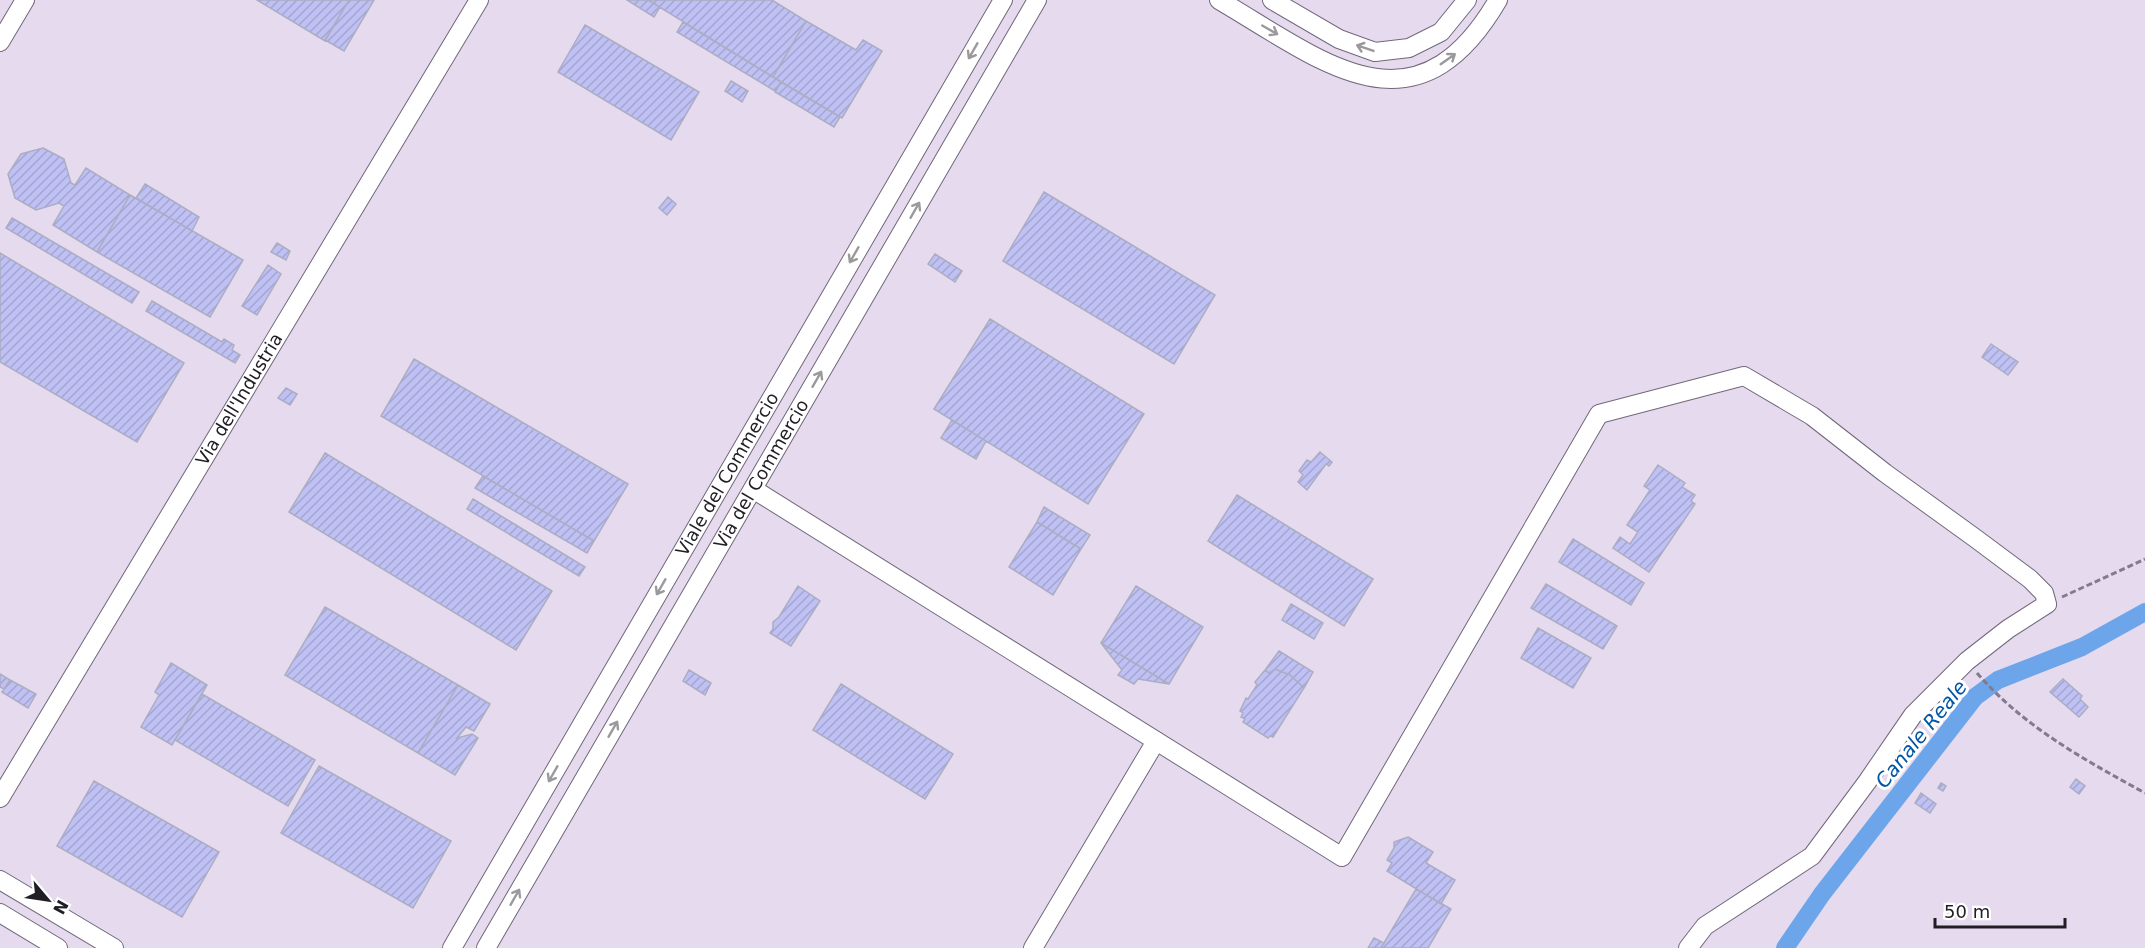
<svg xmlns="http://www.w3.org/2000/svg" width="2145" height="948" font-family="'DejaVu Sans',sans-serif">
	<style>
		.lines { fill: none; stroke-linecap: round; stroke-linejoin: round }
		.canal { stroke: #6da5ea; stroke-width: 18 }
		.building { fill: url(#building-hatch); stroke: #abadc2; stroke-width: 1.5 }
		.minor-casing { stroke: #72687a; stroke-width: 20 }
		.path { stroke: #837b89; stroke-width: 3; stroke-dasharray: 6 3; stroke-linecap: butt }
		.minor { stroke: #fff; stroke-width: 18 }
		.oneway { stroke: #9b999c }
		.labels { text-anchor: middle; stroke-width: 6; stroke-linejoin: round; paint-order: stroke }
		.street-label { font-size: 18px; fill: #211d24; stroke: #fff }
		.water-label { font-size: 20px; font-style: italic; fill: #0056a6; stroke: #fff }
	</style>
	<defs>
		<pattern id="building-hatch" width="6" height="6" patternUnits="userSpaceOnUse" patternTransform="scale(1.5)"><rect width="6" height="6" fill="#bfc1f4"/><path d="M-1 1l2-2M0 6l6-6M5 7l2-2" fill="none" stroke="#a4a5d1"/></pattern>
	</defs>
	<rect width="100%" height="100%" fill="#e6daef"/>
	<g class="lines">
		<path class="canal" d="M1785,948L1822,894L1975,697L1998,680L2082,647L2145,612"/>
	</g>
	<path class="building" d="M257,0H349L325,41Z
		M349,0H374L344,51L325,40Z
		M627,0H648L660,7L654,17Z
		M648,0H772L806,21L773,77Z
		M806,21L856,50L863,40L882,51L842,118L773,77Z
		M683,22L781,82L775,91L677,32Z
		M585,25L699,92L671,140L558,72Z
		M731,81L748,91L742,102L725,91Z
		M781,82L840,117L834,127L775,92Z
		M43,148L64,159L71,183L75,185L86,168L130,195L97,252L53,225L64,206L59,203L36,210L15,198L8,174L21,154Z
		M145,184L199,217L192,231L136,198Z
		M1044,192L1215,295L1174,364L1003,261Z
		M130,195L243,260L210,317L97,252Z
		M668,197L676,204L667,215L659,208Z
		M12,218L139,292L132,303L6,228Z
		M277,243L290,251L286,260L271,252Z
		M0,253L184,363L137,442L0,362Z
		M935,254L962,271L955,282L928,264Z
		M268,265L281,274L257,315L242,306Z
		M152,301L222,342L224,339L234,345L232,350L240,355L235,363L146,311Z
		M990,319L1144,414L1088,504L934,409Z
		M1991,344L2018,362L2008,375L1982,357Z
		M414,359L628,484L594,541L381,416Z
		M286,388L297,394L290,405L278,398Z
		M952,420L986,441L976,459L941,438Z
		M1320,452L1332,462L1329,466L1326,464L1307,490L1298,482L1303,475L1299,471L1307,460L1311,462Z
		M325,453L552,591L516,650L289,512Z
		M1658,465L1685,483L1682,487L1695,495L1691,501L1695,504L1649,572L1613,548L1620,537L1630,544L1638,532L1627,525L1650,490L1644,486Z
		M483,476L594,541L587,553L475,488Z
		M1237,495L1373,579L1344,626L1208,541Z
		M473,499L585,567L579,576L467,509Z
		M1044,507L1090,535L1081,549L1037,522Z
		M1037,522L1081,549L1053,595L1009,567Z
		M1573,539L1644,583L1631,605L1559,562Z
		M1546,584L1617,626L1603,649L1531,608Z
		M798,586L820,601L791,646L770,633L773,629V622L779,617Z
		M1136,586L1203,627L1169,684L1101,643Z
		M1291,604L1323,623L1314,639L1282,620Z
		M325,607L458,685L418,753L285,675Z
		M1538,628L1591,658L1573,688L1521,658Z
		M1101,643L1169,684L1138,679L1134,684L1118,675L1122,670Z
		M1279,651L1313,672L1304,688L1290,675L1275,669L1269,673L1265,670Z
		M171,663L207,685L172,745L141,727L159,695L155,692Z
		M1275,669L1290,675L1304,688L1273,737L1270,736L1268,738L1243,722L1245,719L1241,717L1243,713L1240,711L1246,698L1248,699L1257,685L1255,682L1265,670L1269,673Z
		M689,670L711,683L705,695L683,681Z
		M0,674L10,680L4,689L0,687Z
		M2063,679L2082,696L2080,699L2088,707L2079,717L2050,692Z
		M10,680L36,694L28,708L2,692Z
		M841,684L953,754L925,799L813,730Z
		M458,685L490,704L474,731L466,727L457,738L472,734L478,738L455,775L418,753Z
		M202,694L315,760L288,806L175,740Z
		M319,766L451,841L413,908L281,833Z
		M2076,779L2085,786L2079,794L2070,787Z
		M94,781L219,852L182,917L57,846Z
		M1941,783L1946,786L1943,791L1938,788Z
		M1921,793L1936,804L1930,813L1915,803Z
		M1408,837L1433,852L1426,863L1455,880L1441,904L1387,871L1392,863L1387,860L1394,848V842Z
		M1416,889L1451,909L1428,948H1381Z
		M1374,938L1384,943L1381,948H1368Z"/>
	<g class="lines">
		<g class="minor-casing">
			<g id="minor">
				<path d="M1219,0C1323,61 1415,142 1498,0"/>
				<path d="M1272,0L1339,39L1375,52L1409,48L1441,32L1467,0"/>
				<path d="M0,42L25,0"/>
				<path d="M753,489L1342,857L1599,414L1744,376L1812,416L1885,473L1975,538L2030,579L2044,593L2047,604L2008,629L1967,661L1913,715L1867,782L1812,856L1705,926L1688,948"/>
				<path id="s1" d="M0,798L479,0"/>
				<path d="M0,880L114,948"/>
				<path d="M0,913L58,948"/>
				<path id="s2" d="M452,948L1003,0"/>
				<path id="s3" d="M486,948L1037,0"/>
				<path d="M1033,948L1156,741"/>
			</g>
		</g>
		<path class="path" d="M2062,597L2145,559
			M1977,673C2024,727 2083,759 2145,793"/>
		<use href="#minor" class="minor"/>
	</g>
	<defs><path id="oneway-shaft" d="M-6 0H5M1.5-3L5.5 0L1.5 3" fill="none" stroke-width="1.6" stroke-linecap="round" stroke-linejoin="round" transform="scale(1.5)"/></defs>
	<g class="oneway">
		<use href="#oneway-shaft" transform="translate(1270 30) rotate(30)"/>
		<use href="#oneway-shaft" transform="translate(1365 48) rotate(-161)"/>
		<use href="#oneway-shaft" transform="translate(973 51) rotate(120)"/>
		<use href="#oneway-shaft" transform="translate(1448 59) rotate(-35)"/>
		<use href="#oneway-shaft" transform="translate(915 210) rotate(-60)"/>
		<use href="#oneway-shaft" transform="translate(854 255) rotate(120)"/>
		<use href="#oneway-shaft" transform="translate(817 379) rotate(-60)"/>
		<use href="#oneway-shaft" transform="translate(661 587) rotate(120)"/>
		<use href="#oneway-shaft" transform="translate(613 729) rotate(-60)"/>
		<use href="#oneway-shaft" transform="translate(553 774) rotate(120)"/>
		<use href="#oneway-shaft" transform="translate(515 897) rotate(-60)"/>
	</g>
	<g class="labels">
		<g class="street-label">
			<text dy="6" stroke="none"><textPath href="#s1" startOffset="465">Via dell'Industria</textPath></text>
			<text dy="6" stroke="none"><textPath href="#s2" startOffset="548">Viale del Commercio</textPath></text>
			<text dy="6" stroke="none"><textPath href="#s3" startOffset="548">Via del Commercio</textPath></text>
		</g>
		<g class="water-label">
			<text transform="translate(1921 734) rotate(-51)" y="7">Canale Reale</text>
		</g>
	</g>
	<g transform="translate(48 900) rotate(119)" stroke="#ffffff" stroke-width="4.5" paint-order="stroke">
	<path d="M0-4.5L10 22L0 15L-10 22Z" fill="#211d24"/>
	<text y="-9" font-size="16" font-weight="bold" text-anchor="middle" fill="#211d24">N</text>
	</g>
	<path d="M1935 918v9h130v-9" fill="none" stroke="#211d24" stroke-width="3"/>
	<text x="1944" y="918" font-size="18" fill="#211d24" stroke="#ffffff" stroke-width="4.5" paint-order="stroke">50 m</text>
</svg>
